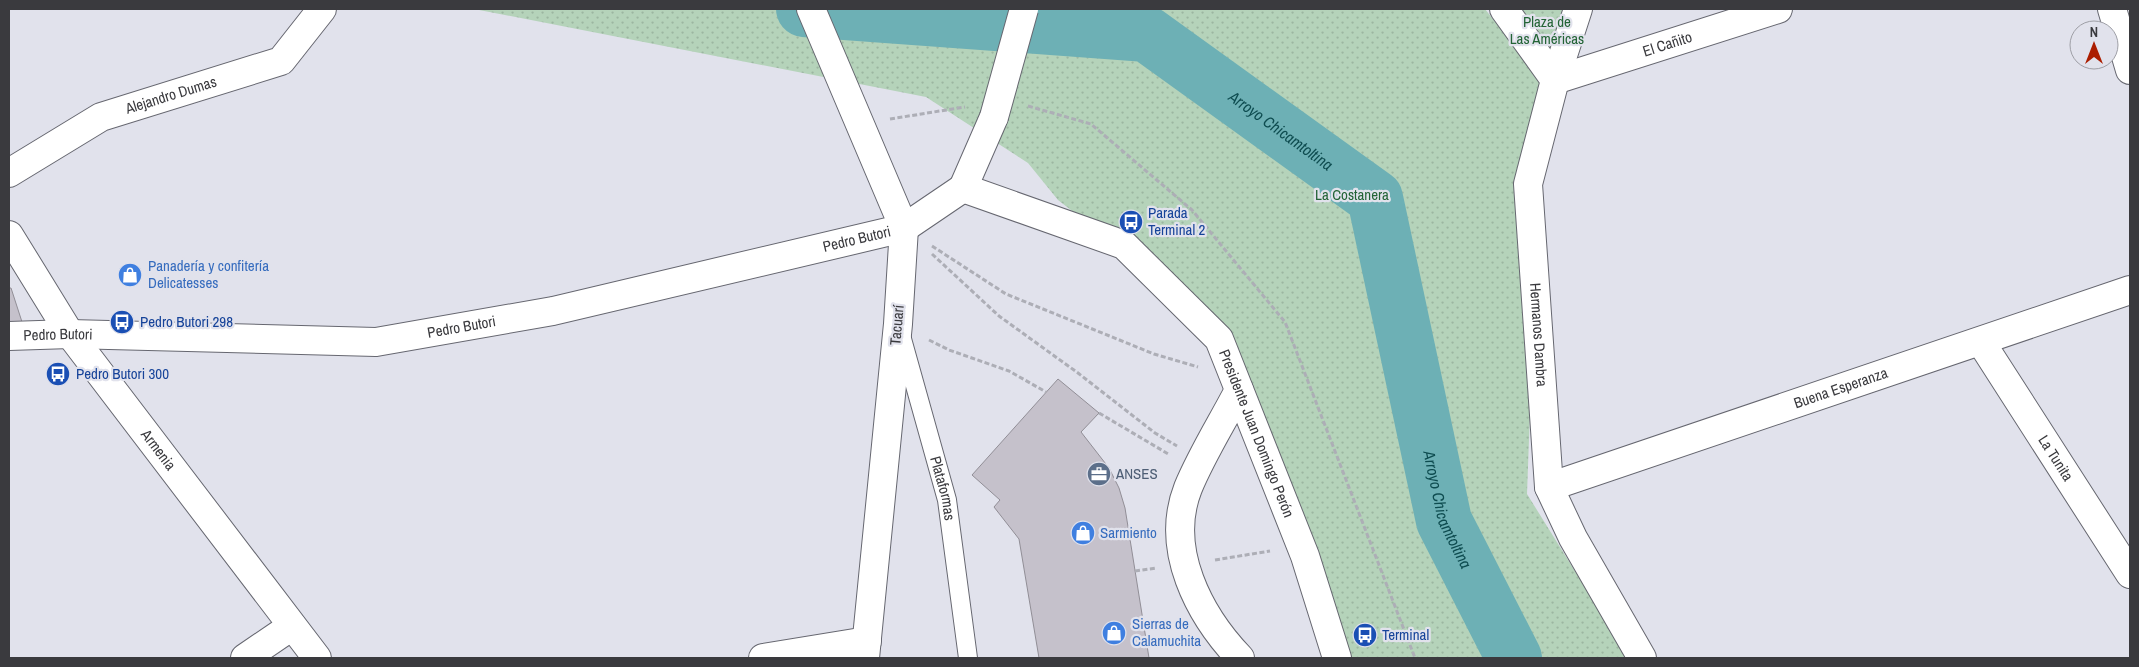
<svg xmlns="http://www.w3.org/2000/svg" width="2139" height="667" font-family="'Archivo Narrow',sans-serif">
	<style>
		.grass { fill: url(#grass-dots) }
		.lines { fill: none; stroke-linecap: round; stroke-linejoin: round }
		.river { stroke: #6db0b5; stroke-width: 56 }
		.building { fill: #c5c1cb; stroke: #918e96 }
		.lane-casing { stroke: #666770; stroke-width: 20 }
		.street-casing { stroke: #666770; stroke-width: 30 }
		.secondary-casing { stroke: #666770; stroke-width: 30 }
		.path { stroke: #adaeb6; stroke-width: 3; stroke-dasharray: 5 2.5; stroke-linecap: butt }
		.lane { stroke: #fff; stroke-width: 18 }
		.street { stroke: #fff; stroke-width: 28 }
		.secondary { stroke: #fff; stroke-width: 28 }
		.secondary-bridge-casing { stroke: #666770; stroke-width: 30; stroke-linecap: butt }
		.secondary-bridge { stroke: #fff; stroke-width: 28 }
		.labels { text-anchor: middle; stroke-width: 4.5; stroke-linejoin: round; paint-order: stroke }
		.park-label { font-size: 15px; fill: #236436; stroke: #e1e2ec }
		.street-label { font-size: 15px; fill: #3a3a3e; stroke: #e1e2ec }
		.transit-label { font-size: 15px; fill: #164399; stroke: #e1e2ec; text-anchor: start }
		.shop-label { font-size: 15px; fill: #366cbe; stroke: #e1e2ec; text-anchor: start }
		.service-label { font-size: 15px; fill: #4e5e75; stroke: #e1e2ec; text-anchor: start }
		.water-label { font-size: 16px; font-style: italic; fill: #0e4c50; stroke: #e1e2ec }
	</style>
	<defs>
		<pattern id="grass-dots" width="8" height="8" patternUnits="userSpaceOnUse" patternTransform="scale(1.25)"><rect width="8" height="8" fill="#b5d3ba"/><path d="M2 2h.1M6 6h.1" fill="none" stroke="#9cb6a1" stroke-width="1.8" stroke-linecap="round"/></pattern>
	</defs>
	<rect width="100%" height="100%" fill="#e1e2ec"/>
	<path class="grass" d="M474,9H1485L1542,81L1527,494L1629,658H1341L1213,320L1058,200L1028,163L926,97Z
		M1504,9H1578L1555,80Z"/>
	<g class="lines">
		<path class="river" id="s1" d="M804,9L1147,34L1375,198L1444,521L1514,658"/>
	</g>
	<path class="building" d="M9,288H11L23,325H9Z
		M1058,379L1099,413L1081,432L1109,468L1119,488L1125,508L1149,658H1039L1019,539L994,507L1000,500L972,475Z"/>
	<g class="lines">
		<g class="lane-casing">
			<g id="lane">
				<path id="s2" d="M902,339L947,500L968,658"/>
			</g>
		</g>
		<g class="street-casing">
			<g id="street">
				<path d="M811,9L904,228L898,324L865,658"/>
				<path id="s3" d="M1504,9L1555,80L1528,184L1549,487L1573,538L1642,658"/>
				<path d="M2112,9L2130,70"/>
				<path id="s4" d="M1555,80L1778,9"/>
				<path d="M1555,80L1578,9"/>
				<path id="s5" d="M9,173L101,117L281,61L322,9"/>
				<path id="s6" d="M9,235L70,334L317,658"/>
				<path id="s7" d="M1981,342L2130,574"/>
				<path d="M1239,390C1222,423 1202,454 1188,488C1164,549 1199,615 1240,658"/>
				<path id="s8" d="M1549,487L2130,290"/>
				<path d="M245,658L292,626"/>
				<path d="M763,658L867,641"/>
			</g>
		</g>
		<g class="secondary-casing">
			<g id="secondary">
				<path id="s9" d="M963,188L1124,245L1219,339L1305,556L1337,658"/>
				<path d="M963,188L994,117"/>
				<path id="s10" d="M9,336L70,334L376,342L553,311L904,228L963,188"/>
			</g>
		</g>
		<path class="path" d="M1028,106L1091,124L1192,210L1285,322L1415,658
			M890,119L965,107
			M932,246L1006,294L1154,354L1198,367
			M932,254L999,316L1078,373L1155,433L1177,446
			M929,340L949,350L1009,371L1046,392
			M1099,413L1170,455
			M1215,560L1270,551
			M1135,571L1157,568"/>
		<use href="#lane" class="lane"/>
		<use href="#street" class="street"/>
		<use href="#secondary" class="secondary"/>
		<g class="secondary-bridge-casing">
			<path id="secondary-bridge" d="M994,117L1024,9"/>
		</g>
		<use href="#secondary-bridge" class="secondary-bridge"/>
	</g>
	<defs>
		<g id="bus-disc" transform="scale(1.25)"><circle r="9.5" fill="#1a4fb4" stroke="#e1e2ec"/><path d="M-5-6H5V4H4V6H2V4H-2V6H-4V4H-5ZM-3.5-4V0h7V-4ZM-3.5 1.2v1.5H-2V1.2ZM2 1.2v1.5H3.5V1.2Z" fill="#fff"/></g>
		<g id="shop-disc" transform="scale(1.25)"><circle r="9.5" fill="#3f7fe0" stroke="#e1e2ec"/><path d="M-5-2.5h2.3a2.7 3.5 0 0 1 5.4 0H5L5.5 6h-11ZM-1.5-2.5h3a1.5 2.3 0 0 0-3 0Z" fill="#fff"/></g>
		<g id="office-disc" transform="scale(1.25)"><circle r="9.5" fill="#5c6f8a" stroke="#e1e2ec"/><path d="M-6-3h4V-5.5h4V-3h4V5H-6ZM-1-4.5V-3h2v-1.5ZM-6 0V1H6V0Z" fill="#fff"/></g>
	</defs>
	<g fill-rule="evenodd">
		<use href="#bus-disc" x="1131" y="222"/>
		<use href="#shop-disc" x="130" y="275"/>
		<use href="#bus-disc" x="122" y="322"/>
		<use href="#bus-disc" x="58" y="374"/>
		<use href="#office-disc" x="1099" y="474"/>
		<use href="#shop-disc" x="1083" y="533"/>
		<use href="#shop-disc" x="1114" y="633"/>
		<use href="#bus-disc" x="1365" y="635"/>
	</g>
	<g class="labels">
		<g class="park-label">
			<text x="1547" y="27">Plaza de<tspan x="1547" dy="17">Las Américas</tspan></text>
			<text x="1352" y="200">La Costanera</text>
		</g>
		<g class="street-label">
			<text dy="5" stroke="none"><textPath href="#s4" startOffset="118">El Cañito</textPath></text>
			<text dy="5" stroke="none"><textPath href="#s5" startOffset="181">Alejandro Dumas</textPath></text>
			<text dy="5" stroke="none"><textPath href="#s10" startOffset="859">Pedro Butori</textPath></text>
			<text transform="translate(897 325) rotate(-85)" y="5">Tacuarí</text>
			<text dy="5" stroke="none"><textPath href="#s10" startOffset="454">Pedro Butori</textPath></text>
			<text dy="5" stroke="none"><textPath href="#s10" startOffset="49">Pedro Butori</textPath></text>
			<text dy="5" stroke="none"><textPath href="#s3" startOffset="346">Hermanos Dambra</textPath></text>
			<text dy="5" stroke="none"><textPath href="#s8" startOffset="308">Buena Esperanza</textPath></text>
			<text dy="5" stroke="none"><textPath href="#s9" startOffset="406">Presidente Juan Domingo Perón</textPath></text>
			<text dy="5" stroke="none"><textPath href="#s6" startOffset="262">Armenia</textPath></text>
			<text dy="5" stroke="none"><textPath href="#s7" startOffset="138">La Tunita</textPath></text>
			<text dy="5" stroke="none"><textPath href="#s2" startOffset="155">Plataformas</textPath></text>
		</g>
		<g class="transit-label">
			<text x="1148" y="218">Parada<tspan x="1148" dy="17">Terminal 2</tspan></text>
			<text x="140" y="327">Pedro Butori 298</text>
			<text x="76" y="379">Pedro Butori 300</text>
			<text x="1382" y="640">Terminal</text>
		</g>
		<g class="shop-label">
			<text x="148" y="271">Panadería y confitería<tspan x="148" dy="17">Delicatesses</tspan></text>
			<text x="1100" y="538">Sarmiento</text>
			<text x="1132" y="629">Sierras de<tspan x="1132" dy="17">Calamuchita</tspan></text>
		</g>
		<g class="service-label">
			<text x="1116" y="479">ANSES</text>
		</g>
		<g class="water-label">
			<text dy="6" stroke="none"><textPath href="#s1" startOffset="509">Arroyo Chicamtoltina</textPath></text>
			<text dy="6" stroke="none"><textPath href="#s1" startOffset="945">Arroyo Chicamtoltina</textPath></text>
		</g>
	</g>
	<rect width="2139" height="667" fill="none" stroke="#3a3a3e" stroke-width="20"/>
	<g transform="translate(2094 45)"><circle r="24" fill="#e1e2ec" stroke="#9e9fa6"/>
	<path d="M0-4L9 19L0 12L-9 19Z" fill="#ab1d00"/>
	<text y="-8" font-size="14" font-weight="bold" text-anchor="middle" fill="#3a3a3e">N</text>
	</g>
</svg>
